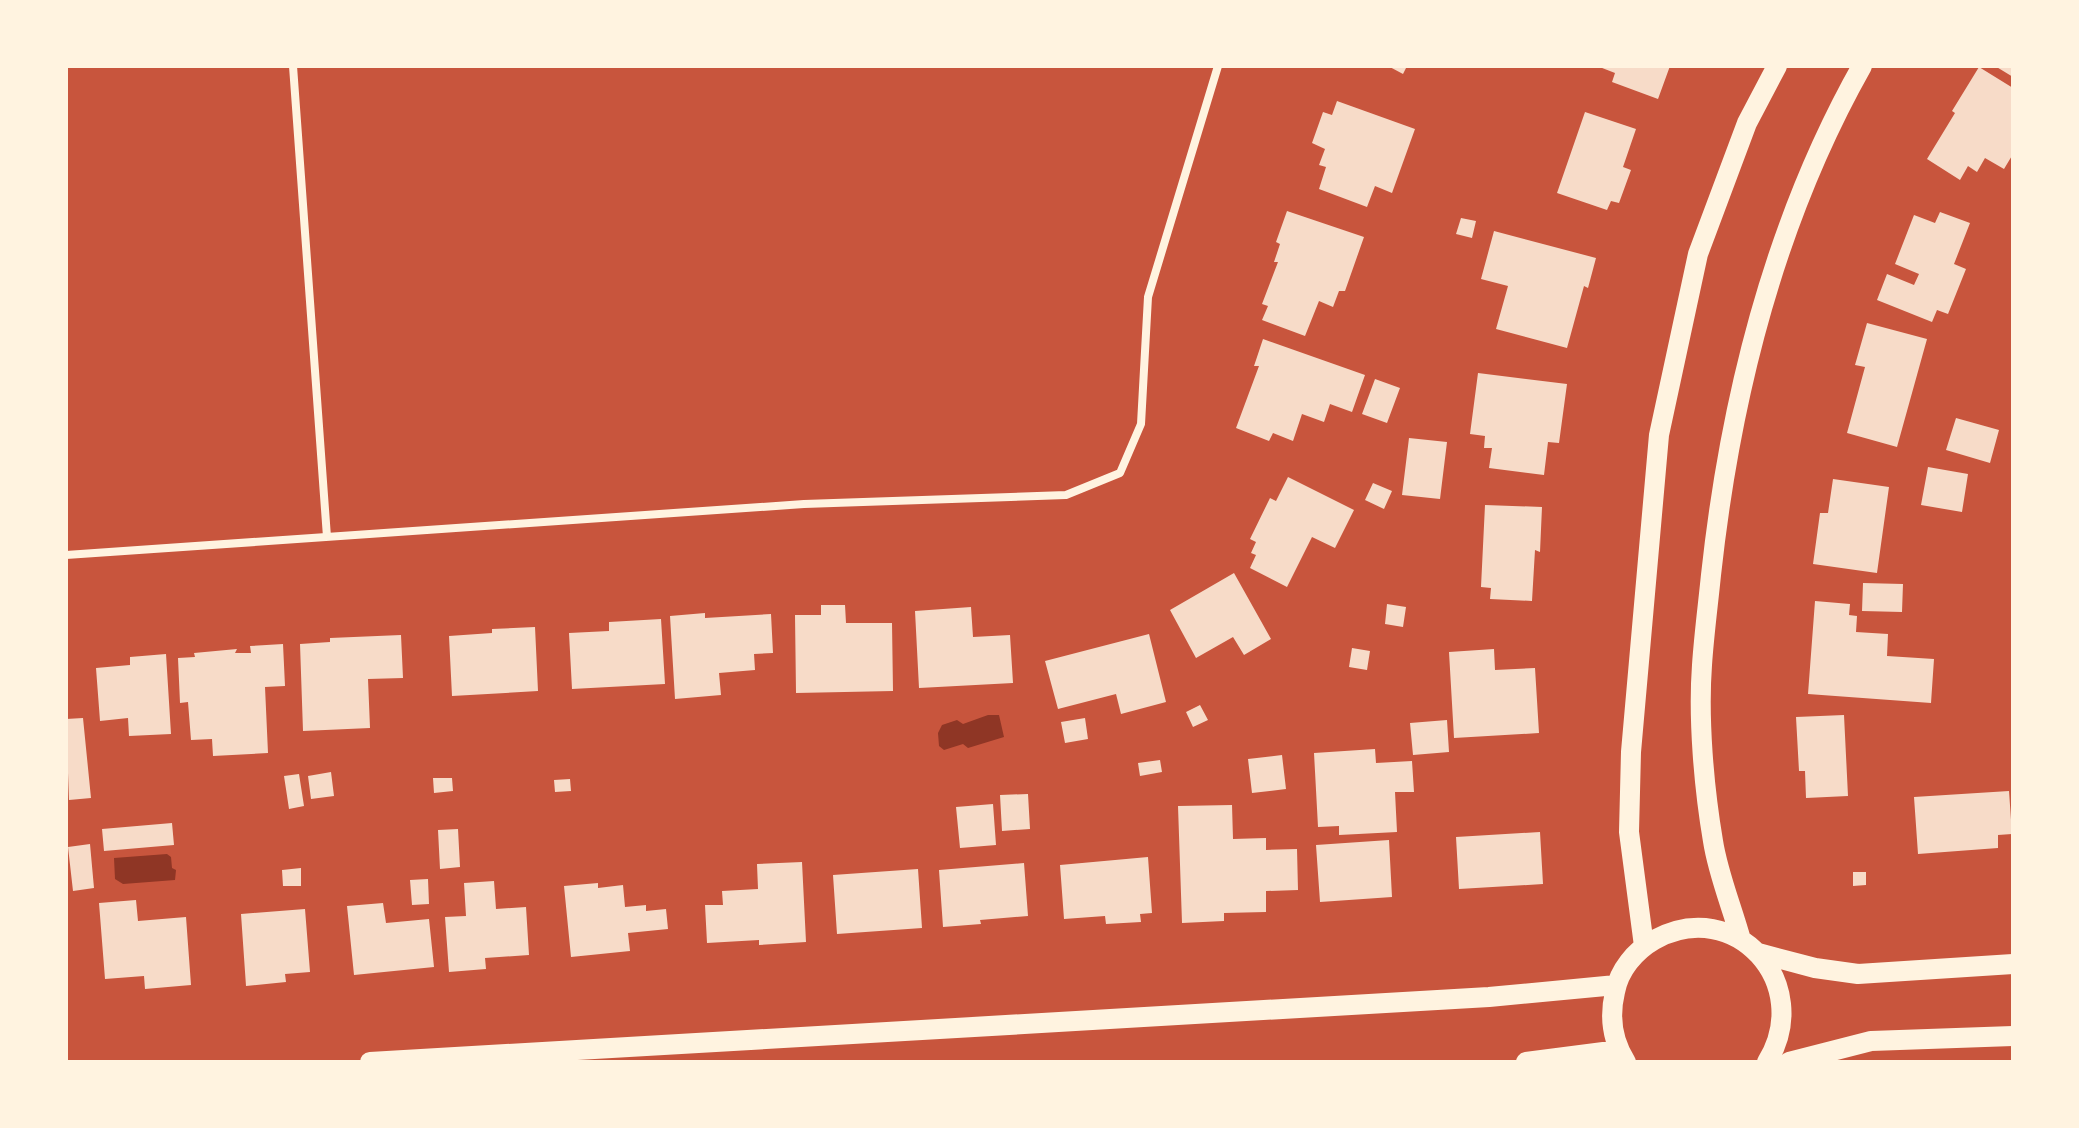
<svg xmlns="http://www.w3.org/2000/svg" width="2079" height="1128" font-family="'DejaVu Sans',sans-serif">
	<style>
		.water { fill: #8f3625 }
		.building { fill: #f7dbc8 }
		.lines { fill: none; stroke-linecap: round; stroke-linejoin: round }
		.minor { stroke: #fff3e0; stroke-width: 8 }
		.primary { stroke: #fff3e0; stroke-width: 20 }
	</style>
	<rect width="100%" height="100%" fill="#c8553d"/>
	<path class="water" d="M988,715H999L1004,737L968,748L963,744L944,750L939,746L938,733L942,725L957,720L963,724Z
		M167,854L171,857L172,868L176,870L175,880L123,884L115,879L114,858Z"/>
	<path class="building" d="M1388,66H1407L1403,74Z
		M1597,66H1670L1658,99L1612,82L1615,73Z
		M1995,66H2013V77Z
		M1979,67L2013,88V154L2004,169L1985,158L1977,172L1968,166L1960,180L1927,159L1955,113L1952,111Z
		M1337,101L1415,129L1392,193L1375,186L1367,207L1319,189L1326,167L1319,165L1325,149L1312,143L1323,112L1332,115Z
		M1585,112L1636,129L1623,167L1631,170L1619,203L1611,201L1607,210L1557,193Z
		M1287,211L1364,237L1345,291H1339L1333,307L1319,301L1305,336L1262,320L1268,306L1262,304L1278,262H1274L1280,244L1276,242Z
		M1940,212L1970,223L1954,264L1966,269L1948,314L1937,310L1932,322L1877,300L1887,274L1914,285L1919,274L1895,264L1914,215L1935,223Z
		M1461,218L1476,221L1472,238L1456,234Z
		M1494,231L1596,258L1588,288L1584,286L1567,348L1496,329L1508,286L1481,279Z
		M1867,323L1927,339L1897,447L1847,433L1865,367L1855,365Z
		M1263,339L1365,375L1352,412L1330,404L1324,422L1302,414L1293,441L1273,433L1269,441L1236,428L1259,366H1254Z
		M1478,373L1567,384L1559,443L1548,442L1544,475L1489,468L1492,448H1484L1485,436L1470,434Z
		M1375,379L1400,388L1387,423L1362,414Z
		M1956,418L1999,430L1990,463L1946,450Z
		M1409,438L1447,442L1440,499L1402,495Z
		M1928,467L1968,474L1962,512L1921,505Z
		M1288,477L1354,510L1335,548L1312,537L1287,587L1250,568L1256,555L1251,553L1256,542L1250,539L1270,498L1276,501Z
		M1833,479L1889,487L1877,573L1813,564L1820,513H1828Z
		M1373,483L1392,491L1384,509L1365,500Z
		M1485,505L1542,507L1540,552L1535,550L1532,601L1490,599L1491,588L1481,587Z
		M1234,573L1271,639L1244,655L1233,637L1196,658L1170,610Z
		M1863,583L1903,584L1902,612L1862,611Z
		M1815,601L1850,604L1849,615L1857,616L1856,632L1888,634L1887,656L1934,659L1931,703L1808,694Z
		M1387,604L1406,607L1403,627L1385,624Z
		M821,605H845L846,623H892L893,691L796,693L795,615H821Z
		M971,607L973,637L1010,635L1013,683L919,688L915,611Z
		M705,613V618L771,614L773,653L754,654L755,670L719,673L721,695L675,699L670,616Z
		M661,619L665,684L572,689L569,633L609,631V622Z
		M535,627L538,691L452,696L449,636L492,633V629Z
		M1149,634L1166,702L1121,714L1116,694L1058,709L1045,661Z
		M401,635L403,678L368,679L370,728L303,731L300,644L330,642V638Z
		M283,644L285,686L265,687L268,753L213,756L212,739L191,740L188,702L180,703L178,658L195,657L194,653L237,649L235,653H251L250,646Z
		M1352,648L1370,651L1367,670L1349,667Z
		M1494,649L1495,670L1535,668L1539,733L1454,738L1449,652Z
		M166,654L171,734L129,736L128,718L100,721L96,668L130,665V657Z
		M1200,705L1208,720L1193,727L1186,712Z
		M1844,715L1848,796L1806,798L1805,771H1799L1796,717Z
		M83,718L91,798L69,800L66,719Z
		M1085,718L1088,739L1065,743L1061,722Z
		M1447,720L1449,752L1413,755L1410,723Z
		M1375,749L1376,763L1412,761L1414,792H1395L1397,832L1339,835V826L1318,827L1314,753Z
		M1282,755L1286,789L1252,793L1248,759Z
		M1160,760L1162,772L1140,776L1138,763Z
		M331,772L334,796L311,799L308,776Z
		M299,774L304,806L289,809L284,776Z
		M433,778H452L453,791L434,793Z
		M570,779L571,791L555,792L554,780Z
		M2009,791L2012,834L1998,835V848L1918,854L1914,797Z
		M1028,794L1030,829L1002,831L1000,795Z
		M993,804L996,845L960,848L956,807Z
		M1232,805L1233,839L1266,838V850L1297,849L1298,890L1266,891V912L1224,913V921L1182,923L1178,806Z
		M172,823L174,845L104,851L102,829Z
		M458,829L460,867L440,869L438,830Z
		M1540,832L1543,884L1459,889L1456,837Z
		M1389,840L1392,897L1320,902L1316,845Z
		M90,844L94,888L73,891L68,847Z
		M1148,857L1152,913L1140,914L1141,922L1106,924L1105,916L1064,919L1060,865Z
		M802,862L806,942L759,945V940L707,943L705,905H723L722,891L758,889L757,864Z
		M1024,863L1028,916L980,920L981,924L943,927L939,870Z
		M301,868V886H283L282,870Z
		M918,869L922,928L837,934L833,875Z
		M1853,872H1866V885L1853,886Z
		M428,879L429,904L412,905L410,880Z
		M494,881L496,909L526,907L529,955L485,958L486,969L449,972L445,917L466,916L464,883Z
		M598,883V888L623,885L625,907L646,905V911L666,909L668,929L628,933L630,951L571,957L564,886Z
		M136,900L138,921L186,917L191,985L145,989L144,976L105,979L99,903Z
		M383,903L386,923L429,919L434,967L354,975L347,906Z
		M305,909L310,972L285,974L286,982L246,986L241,914Z"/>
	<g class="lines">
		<path class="minor" d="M293,66L327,537
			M66,555L804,504L1066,495L1120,473L1141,424L1148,297L1218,66"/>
		<path class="primary" d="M1741,940C1732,907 1718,874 1713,841C1704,788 1698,719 1702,665C1704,635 1708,605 1711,575C1730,400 1775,220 1862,66
			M1644,946L1629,832L1631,752L1659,435L1698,254L1747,123L1777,66
			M1758,953L1815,968L1858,974L2013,964
			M370,1062L1489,997L1616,985
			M1526,1062L1619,1050
			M1626,1062C1612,1040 1609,1017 1615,992C1619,970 1635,951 1654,940C1735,895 1815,984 1767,1062
			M1789,1062L1871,1041L2013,1036"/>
	</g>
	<rect width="2079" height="1128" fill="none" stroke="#fff3e0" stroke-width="136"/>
</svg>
